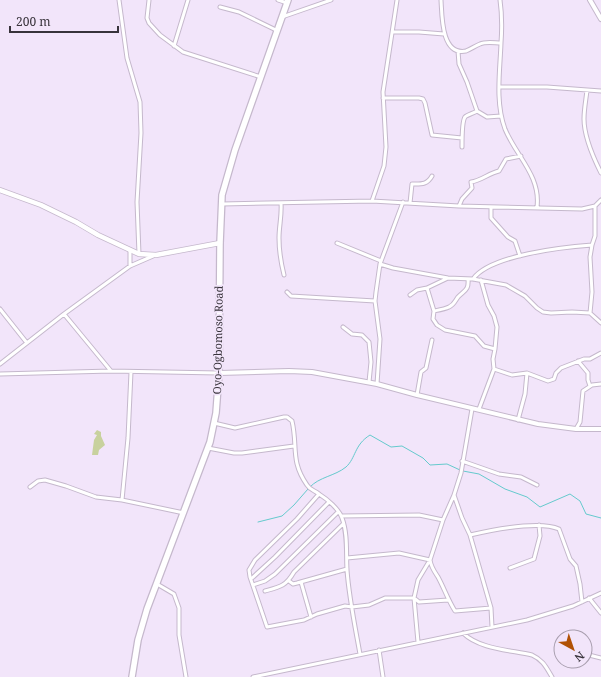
<svg xmlns="http://www.w3.org/2000/svg" width="601" height="677" font-family="'Noto Serif',serif">
	<style>
		.green { fill: #c8d19e }
		.lines { fill: none; stroke-linecap: round; stroke-linejoin: round }
		.stream { stroke: #65cacd; stroke-width: 1 }
		.minor-casing { stroke: #c5b8cc; stroke-width: 5 }
		.tertiary-casing { stroke: #c5b8cc; stroke-width: 6 }
		.secondary-casing { stroke: #c5b8cc; stroke-width: 6 }
		.trunk-casing { stroke: #c5b8cc; stroke-width: 8 }
		.minor { stroke: #fff; stroke-width: 3 }
		.tertiary { stroke: #fff; stroke-width: 4 }
		.secondary { stroke: #fff; stroke-width: 4.5 }
		.trunk { stroke: #fff; stroke-width: 5.5 }
		.labels { text-anchor: middle; stroke-width: 3.5; stroke-linejoin: round; paint-order: stroke }
		.street-label { font-size: 11px; fill: #38333b; stroke: #f2e5fa }
	</style>
	<rect width="100%" height="100%" fill="#f2e5fa"/>
	<path class="green" d="M97,430L101,432V436L105,445L99,450L98,455H92L94,440L97,435L94,434Z"/>
	<g class="lines">
		<path class="stream" d="M463,471L479,474L505,489L527,497L540,507L570,494L580,501L586,514L601,518
			M310,487C319,477 335,476 346,467C356,458 354,445 370,435L391,447L402,446L423,458L430,465L447,464L460,470
			M258,522L282,516L294,505L308,489"/>
		<g class="minor-casing">
			<path id="minor" d="M119,0L127,58L140,102L141,133L137,202L139,254
				M149,0L147,18L149,23L160,35L183,52L261,77
				M278,0L287,3
				M441,0C442,15 441,56 466,51C471,49 475,46 480,44C486,41 495,43 501,43
				M500,0C502,14 502,29 501,43C500,71 495,102 505,129C516,156 541,176 537,207
				M220,7L239,12L276,30
				M282,17L331,0
				M393,32H419L444,34
				M174,46L188,0
				M458,51L459,64L467,82L477,111L487,117L501,116
				M500,87H547L601,91
				M587,90C586,100 584,109 584,119C584,137 593,157 601,173
				M383,98H419L423,99L425,103L432,135L462,138
				M462,147C462,143 462,121 465,117C467,115 474,113 477,111
				M372,201L384,166L386,147L383,92L397,0
				M281,203C282,215 279,226 279,238C279,251 281,263 284,275
				M410,203L412,184C421,184 427,185 432,176
				M222,204L372,201L459,206L582,209L595,206L601,200
				M459,206L462,199L472,188L471,182C481,181 489,173 499,171L506,159L521,156
				M491,207V218L508,237L515,241L520,256
				M337,243L381,261
				M380,264L393,268L448,278L473,279L506,285L525,296L537,308L543,312L551,313L572,312L590,313L601,323
				M130,266V250
				M473,279C490,255 564,247 592,245
				M427,288L434,311L433,319L437,325L445,330L475,336L484,346L495,349
				M287,292L291,296L375,301
				M410,295L417,290L427,288L448,278
				M0,309L27,343
				M434,311C439,310 445,309 449,307C454,305 455,301 458,297C465,290 469,290 468,279
				M590,313L592,292L590,257L592,245L595,236V206
				M64,314L111,371
				M343,327L352,334L362,335L369,342L371,362L369,382
				M578,361L588,373V380L590,386
				M0,364L64,314L130,266L153,256
				M494,369L512,375L527,373L548,381L554,379L556,373L561,368L584,359H590L601,353
				M0,374L111,371L219,373
				M377,384L380,339L375,301L376,292L380,264L403,202
				M417,395L421,372L426,368L432,340
				M479,409L494,369L493,359L495,349L497,327L494,316L488,305L481,280
				M518,420L525,394L527,373
				M214,423L235,428L284,417H287L292,421C298,446 290,461 307,485C310,490 314,490 319,494C327,499 339,509 342,518C348,534 346,553 347,570C349,598 355,626 360,654
				M576,429L580,422L583,391L592,385L601,384
				M208,448L234,453H242L294,446
				M462,461L499,474L521,477L537,485
				M30,487L38,481L45,480L66,486L96,497L122,500L184,513
				M319,494L297,519L255,560L249,570L250,577L267,627L304,620L317,614L345,606L352,607L369,605L385,598H414L419,602L448,600
				M454,495L462,518L470,535L491,608L492,627
				M122,500L128,438L131,372
				M341,516L419,515L443,520
				M470,535C492,530 539,520 559,529L570,559L576,566L580,584L582,602
				M347,558L399,553L430,560C431,567 434,571 438,577C444,588 448,600 455,611L491,608
				M510,568L534,559L540,536L539,525
				M251,579L275,557L329,502
				M289,581L293,584L297,583L347,569
				M301,582L311,617
				M157,584L174,594L179,608V635L186,677
				M253,585L265,581L275,574L338,512
				M265,591C280,587 286,586 294,572L343,524
				M589,598L601,613
				M463,633C479,649 510,650 532,655C543,660 546,667 552,677
				M418,642L414,598L418,580L430,560L443,520L454,495L461,473L472,409
				M379,650L383,677
				M585,654L601,658
				M253,677L527,620L573,606L601,593"/>
		</g>
		<g class="tertiary-casing">
			<path id="tertiary" d="M590,0L601,19
				M219,373L289,371L312,372L377,384L417,395L538,424L576,429H601"/>
		</g>
		<g class="secondary-casing">
			<path id="secondary" d="M0,190L41,205L76,222L98,235L139,254L156,255L220,243"/>
		</g>
		<g class="trunk-casing">
			<path id="trunk" d="M132,677L138,640L147,609L210,442L216,413L219,373L220,243L222,195L235,150L288,0"/>
		</g>
		<use href="#minor" class="minor"/>
		<use href="#tertiary" class="tertiary"/>
		<use href="#secondary" class="secondary"/>
		<use href="#trunk" class="trunk"/>
	</g>
	<g class="labels">
		<g class="street-label">
			<text transform="translate(218 340) rotate(-89)" y="4">Oyo-Ogbomoso Road</text>
		</g>
	</g>
	<g transform="translate(573 649) rotate(140)"><circle r="19" fill="#f2e5fa" stroke="#a89eae"/>
	<path d="M0-3L7 15L0 10L-7 15Z" fill="#b15205"/>
	<text y="-6" font-size="11" font-weight="bold" text-anchor="middle" fill="#38333b">N</text>
	</g>
	<path d="M10 26v6h108v-6" fill="none" stroke="#38333b" stroke-width="2"/>
	<text x="16" y="26" font-size="12" fill="#38333b" stroke="#f2e5fa" stroke-width="3" paint-order="stroke">200 m</text>
</svg>
